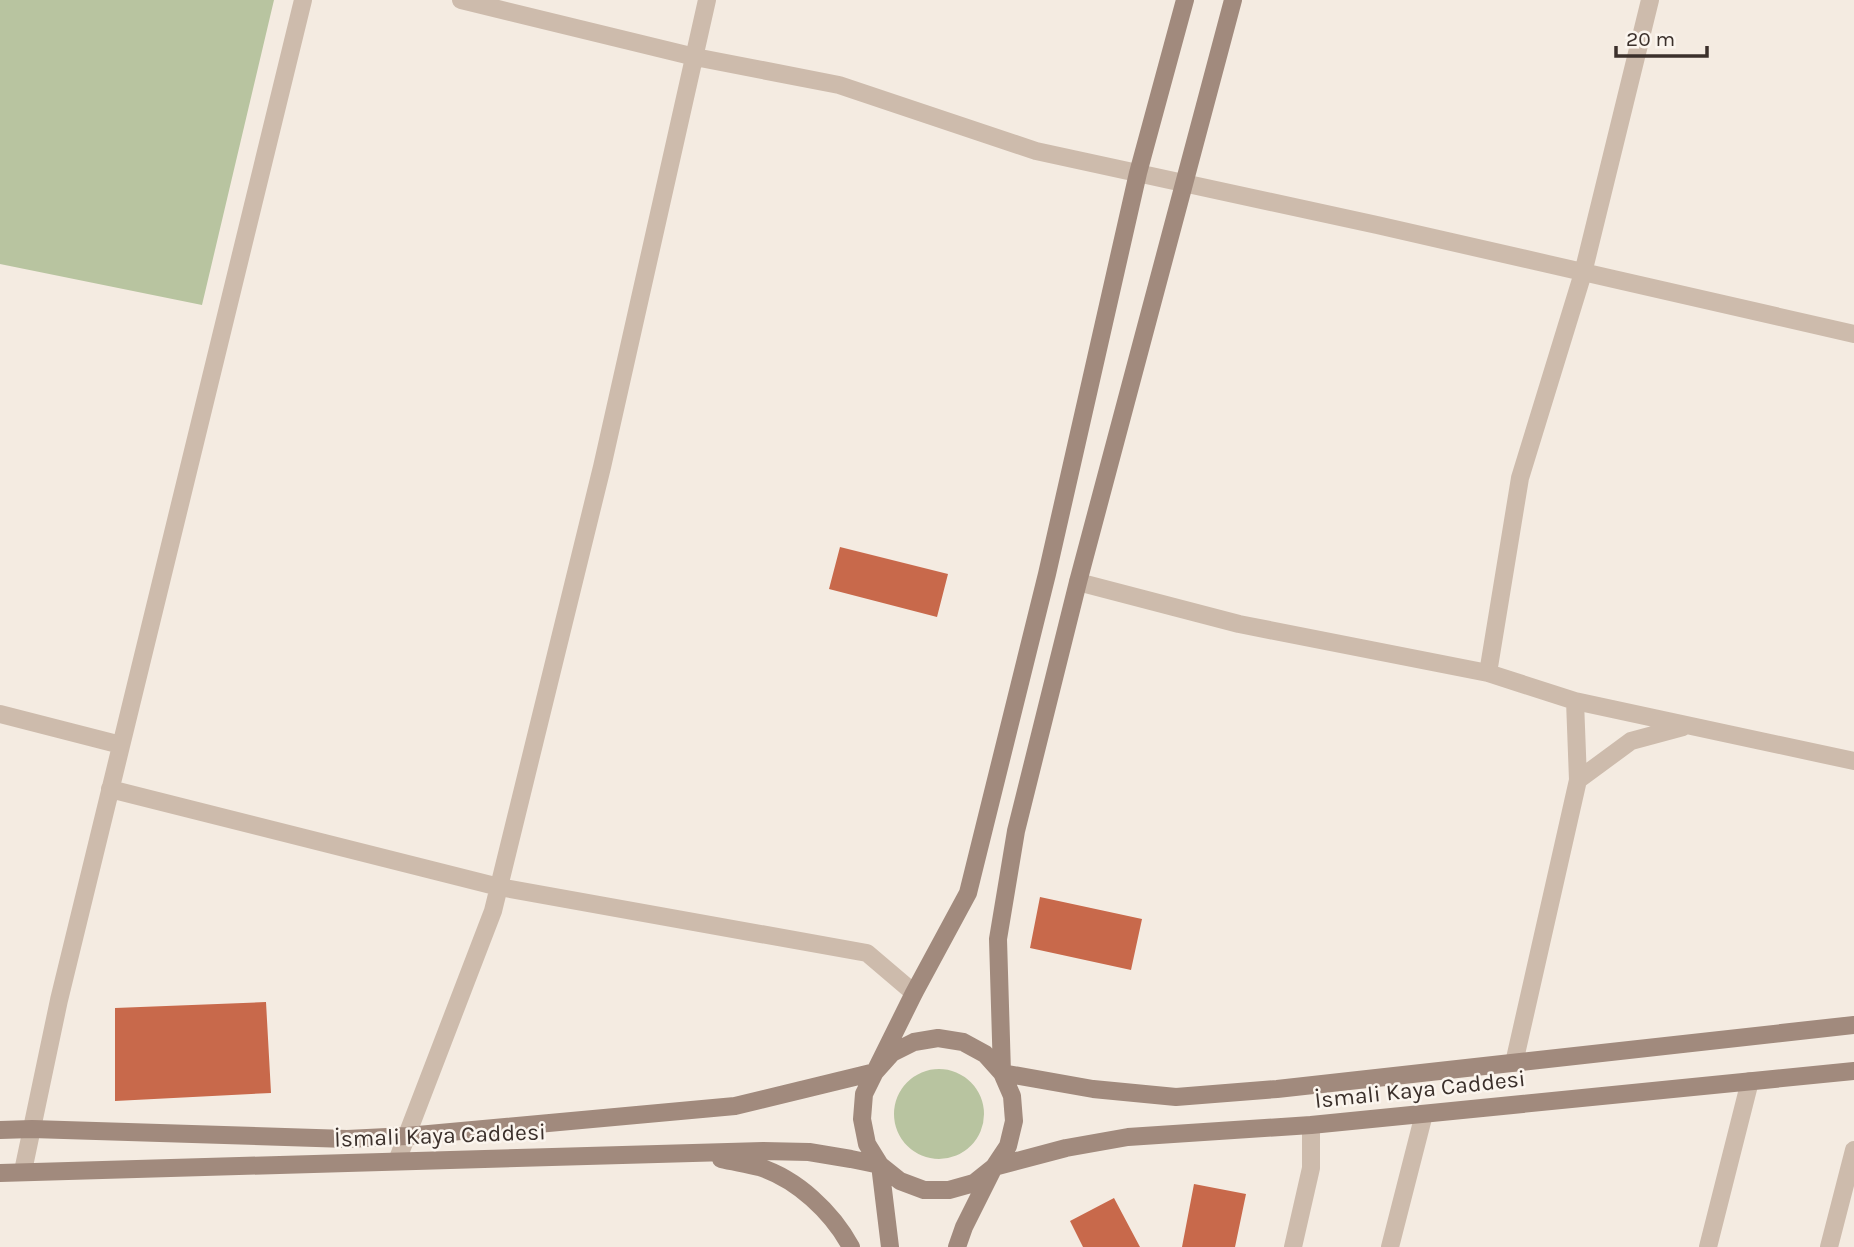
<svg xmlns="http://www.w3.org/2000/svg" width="1854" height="1247" font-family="Karla,sans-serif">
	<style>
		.green { fill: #b8c4a0 }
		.building { fill: #c8694b }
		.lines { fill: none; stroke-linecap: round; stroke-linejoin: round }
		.street { stroke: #cdbbac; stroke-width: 18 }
		.secondary { stroke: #a18a7d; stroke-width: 18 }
		.labels { text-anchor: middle; stroke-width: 5; stroke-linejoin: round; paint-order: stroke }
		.street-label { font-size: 23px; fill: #3b302b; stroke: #fbf5ee }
	</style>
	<rect width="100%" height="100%" fill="#f4ebe1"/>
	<path class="green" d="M0,0H274L202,305L0,264Z
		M894 1114a45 45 0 1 1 90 0a45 45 0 1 1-90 0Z"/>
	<path class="building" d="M840,547L948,574L937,617L829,589Z
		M1040,897L1142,919L1131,970L1030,948Z
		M266,1002L271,1093L115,1101V1008Z
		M1194,1184L1246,1194L1235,1247H1182Z
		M1114,1198L1140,1247H1083L1070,1221Z"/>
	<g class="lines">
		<path class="street" d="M461,0L695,57L839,85L1036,151L1377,225L1854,334
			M1078,582L1239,624L1488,673L1575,701L1854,761
			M1488,673L1520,478L1583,273L1650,0
			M1575,701L1578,780
			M0,714L121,745
			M110,789L499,887L867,953L914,993
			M1514,1063L1578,780L1631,741L1683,727
			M397,1161L493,911L602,467L707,0
			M23,1171L59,1000L303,0
			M1293,1247L1311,1168V1125
			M1390,1247L1424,1114
			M1708,1247L1750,1081
			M1829,1247L1854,1150"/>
		<path class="secondary" d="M1185,0L1138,173L1047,574L968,893L914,993L864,1094L862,1119L867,1144L880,1165L900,1181L924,1190H949L974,1183L994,1167L1066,1148L1128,1137L1311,1125L1854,1071
			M1002,1073L998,939L1016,831L1078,582L1233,0
			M1002,1073L1093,1089L1176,1097L1277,1089L1854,1025
			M0,1130L32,1129L347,1139L407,1136L735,1106L875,1072L892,1053L914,1042L938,1038L963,1042L985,1054L1002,1073L1012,1096L1014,1121L1008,1146L994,1167L964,1227L957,1247
			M721,1159C734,1162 747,1164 759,1167C797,1179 832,1212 851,1247
			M880,1165L890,1247
			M0,1173L763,1151L809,1152L851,1159L880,1165"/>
	</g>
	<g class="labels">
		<g class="street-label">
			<text transform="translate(1420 1089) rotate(-6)" y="8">İsmali Kaya Caddesi</text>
			<text transform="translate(440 1135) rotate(-2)" y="8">İsmali Kaya Caddesi</text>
		</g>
	</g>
	<path d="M1616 46v10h91v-10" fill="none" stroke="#3b302b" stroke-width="3.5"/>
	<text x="1626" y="46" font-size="21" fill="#3b302b" stroke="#fbf5ee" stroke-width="5" paint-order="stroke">20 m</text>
</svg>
